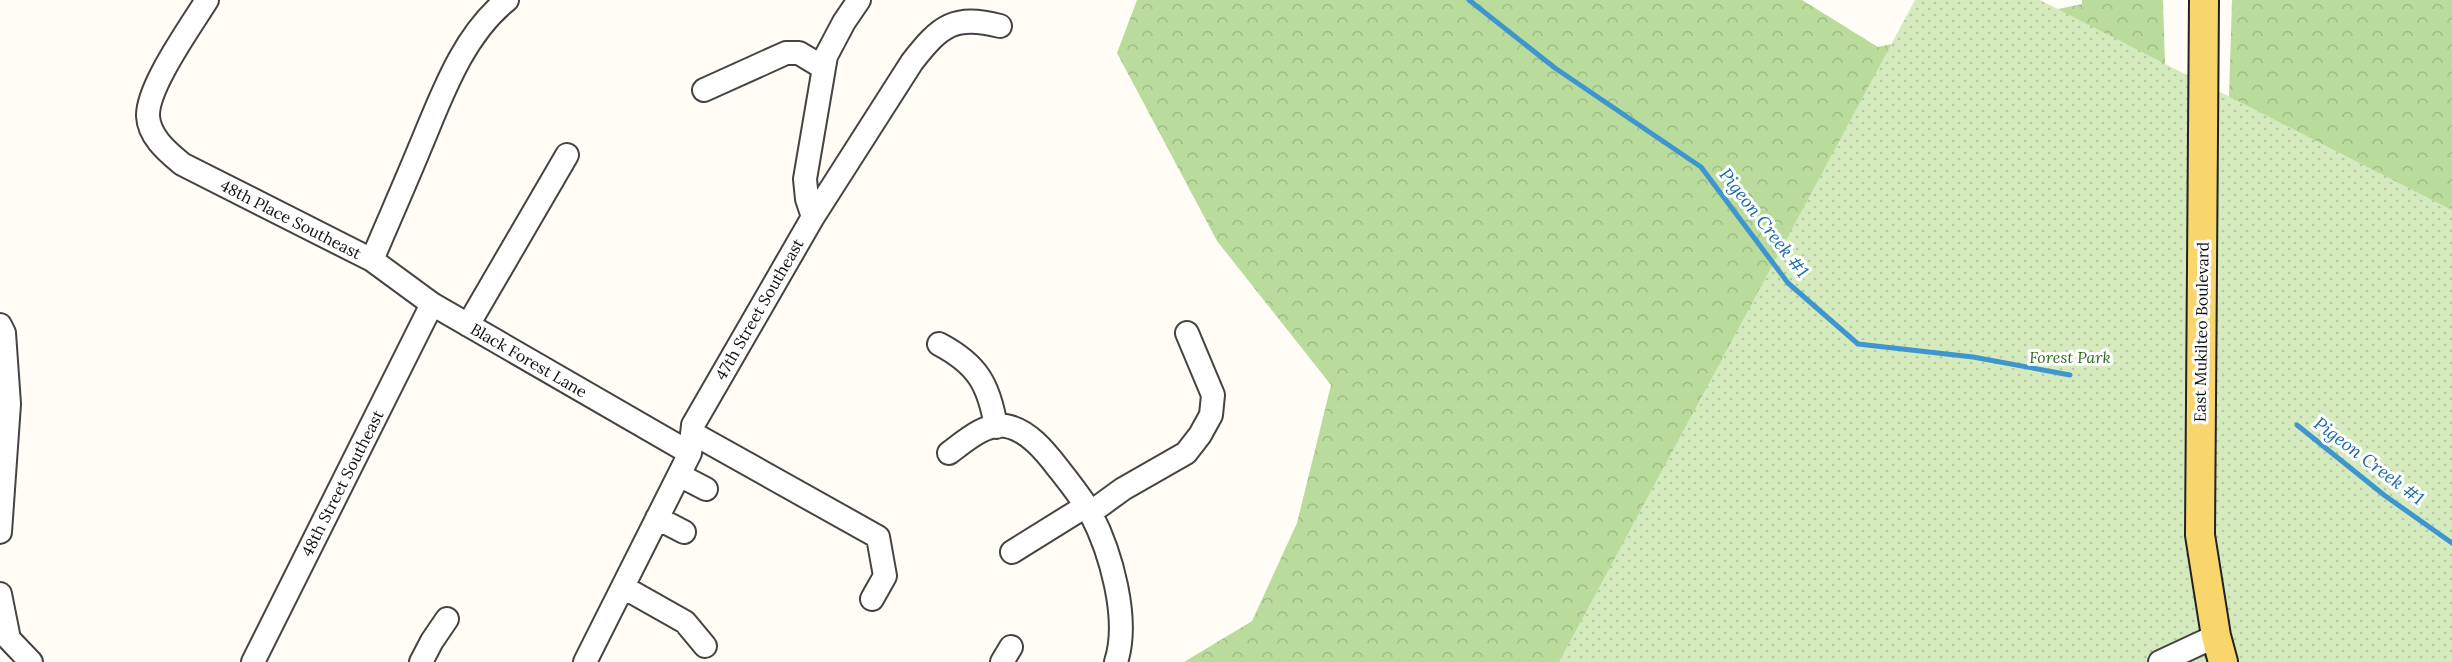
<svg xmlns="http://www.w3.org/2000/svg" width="2452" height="662" font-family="Lora,serif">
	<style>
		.forest { fill: url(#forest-crowns) }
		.park { fill: url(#park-dots) }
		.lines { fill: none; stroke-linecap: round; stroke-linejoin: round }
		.stream { stroke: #3f96cf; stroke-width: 5 }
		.minor-casing { stroke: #444; stroke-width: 26 }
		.major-casing { stroke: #222; stroke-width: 32 }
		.minor { stroke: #fff; stroke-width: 22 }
		.major { stroke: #f9d66b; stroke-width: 28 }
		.labels { text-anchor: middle; stroke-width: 6; stroke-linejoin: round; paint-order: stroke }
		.street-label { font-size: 16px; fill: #111; stroke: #fff }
		.park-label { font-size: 16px; font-style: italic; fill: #2f6b1f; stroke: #fff }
		.water-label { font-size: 18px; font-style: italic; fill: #1768a6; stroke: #fff }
	</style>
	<defs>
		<pattern id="forest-crowns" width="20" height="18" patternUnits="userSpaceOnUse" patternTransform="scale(1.5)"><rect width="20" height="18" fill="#b9dc9c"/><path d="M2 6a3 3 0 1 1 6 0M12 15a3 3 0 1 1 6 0" fill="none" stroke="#9ebc85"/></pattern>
		<pattern id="park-dots" width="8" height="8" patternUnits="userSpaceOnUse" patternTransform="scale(1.5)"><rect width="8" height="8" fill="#d5ebbd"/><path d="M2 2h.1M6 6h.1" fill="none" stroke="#b6c8a1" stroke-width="1.8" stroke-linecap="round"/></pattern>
	</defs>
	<rect width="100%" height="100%" fill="#fffdf5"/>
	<path class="forest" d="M1137,0H1802L1878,47L2082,4V0H2163L2172,289L1560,662H1184L1252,621L1297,523L1331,385L1217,241L1117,53Z
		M2232,0H2452V662L2227,158Z"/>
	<path class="park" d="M1915,0H2040L2452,210V662H1559Z"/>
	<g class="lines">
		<path class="stream" d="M1469,0L1555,68L1701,167L1788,283L1858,344L1973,357L2070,375
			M2297,425L2384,495L2452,543"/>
		<g class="minor-casing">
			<path id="minor" d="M207,0C191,26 147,87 148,116C149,137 168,152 182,164L372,260L432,304L690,453
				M704,90L786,53H799L824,68
				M813,217L807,199L805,179L826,56L844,22L859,0
				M372,260C388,222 405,184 421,145C442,95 463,35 507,0
				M0,325L4,333L9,404L0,532
				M468,325L567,155
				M939,344C977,364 989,384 996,427
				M694,434L878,537L885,576L872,599
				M949,453C964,442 986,422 1006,426C1028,430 1045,451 1058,468C1069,482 1081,497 1090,512C1111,552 1130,619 1116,662
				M679,475L706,489
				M1090,513L1123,489L1186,453L1200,435L1211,415L1213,395L1187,333
				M657,518L684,532
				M1012,552L1086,506
				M623,587L685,622L705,646
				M0,594L9,639L31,662
				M253,662L432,304
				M421,662L432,641L447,619
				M585,662L690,453L693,425L813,217L912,62C940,26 954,14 1000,26
				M1002,662L1011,647
				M2160,662L2216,636"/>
		</g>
		<g class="major-casing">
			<path id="major" d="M2204,0L2200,535L2216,636L2223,662"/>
		</g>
		<use href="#minor" class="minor"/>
		<use href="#major" class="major"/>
	</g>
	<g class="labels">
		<g class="street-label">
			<text transform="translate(291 219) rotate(27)" y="6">48th Place Southeast</text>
			<text transform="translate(759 309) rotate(-60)" y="6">47th Street Southeast</text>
			<text transform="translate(2201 332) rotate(-89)" y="6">East Mukilteo Boulevard</text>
			<text transform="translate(529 360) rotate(30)" y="6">Black Forest Lane</text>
			<text transform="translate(342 483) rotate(-63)" y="6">48th Street Southeast</text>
		</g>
		<g class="park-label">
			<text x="2070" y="363">Forest Park</text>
		</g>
		<g class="water-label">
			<text transform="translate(1764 223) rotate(52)" y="6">Pigeon Creek #1</text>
			<text transform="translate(2369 461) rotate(37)" y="6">Pigeon Creek #1</text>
		</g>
	</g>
</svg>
